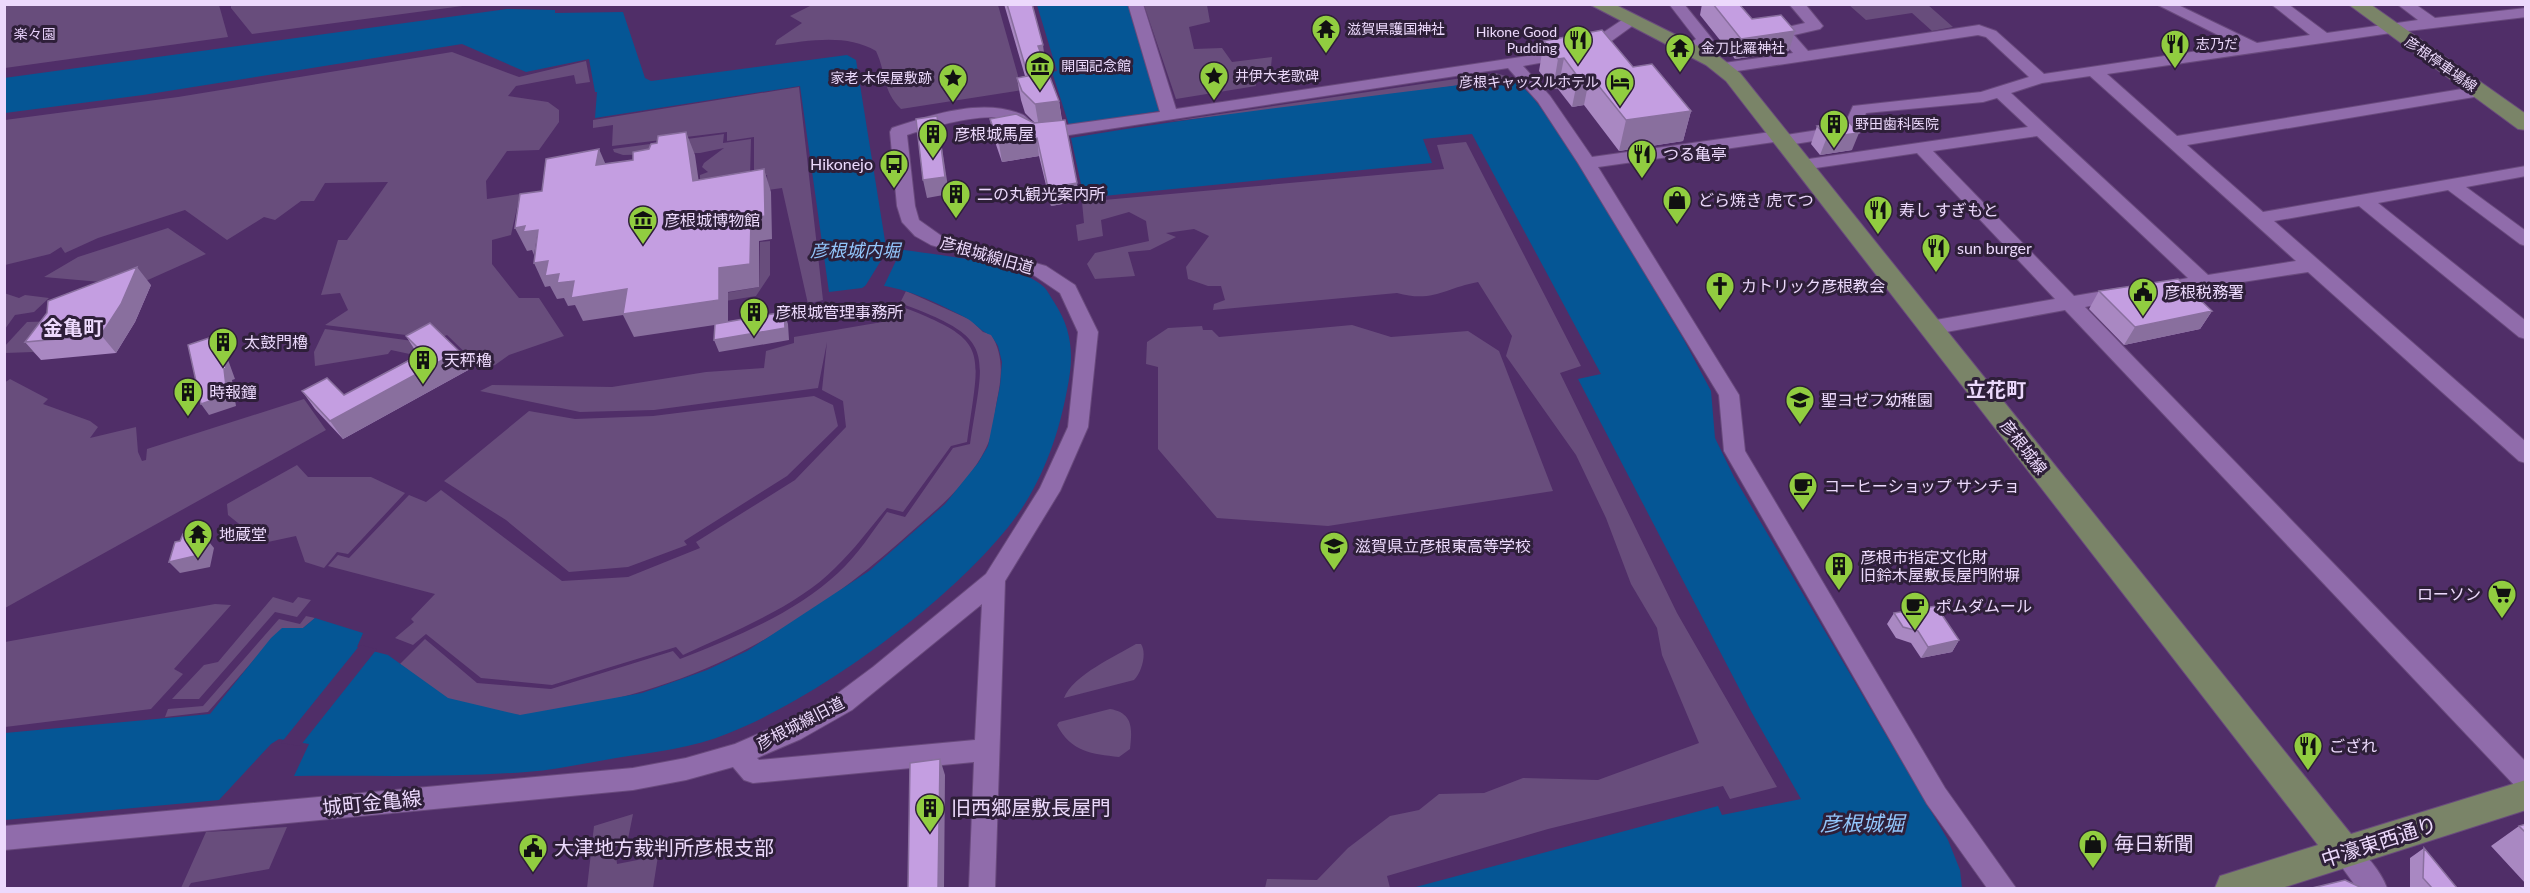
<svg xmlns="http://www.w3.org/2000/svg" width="2530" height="893" font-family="Lato,'Noto Sans JP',sans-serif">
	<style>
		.green { fill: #684d7c }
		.water { fill: #055695 }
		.pier { fill: #502e68 }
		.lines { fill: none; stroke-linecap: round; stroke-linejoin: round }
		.minor-casing { stroke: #694a7d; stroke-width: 2 }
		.major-casing { stroke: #694a7d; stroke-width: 2 }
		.minor { fill: #906cab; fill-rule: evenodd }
		.major { fill: #7a8468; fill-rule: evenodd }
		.wall { fill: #a988c2 }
		.shaded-wall { fill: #896f9e }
		.building { fill: #c49ee1; stroke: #896f9e; stroke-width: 1.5 }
		.labels { text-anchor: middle; stroke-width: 6; stroke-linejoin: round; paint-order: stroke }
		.far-poi-label { font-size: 14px; fill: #ecd9fc; stroke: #2e1f39; text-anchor: start }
		.far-park-label { font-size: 14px; fill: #e4cdf7; stroke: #2e1f39 }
		.far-street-label { font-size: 14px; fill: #ecd9fc; stroke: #2e1f39 }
		.poi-label { font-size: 16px; fill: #ecd9fc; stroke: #2e1f39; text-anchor: start }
		.street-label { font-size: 16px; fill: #ecd9fc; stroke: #2e1f39 }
		.water-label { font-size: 18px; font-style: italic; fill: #93c6fb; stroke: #2e1f39 }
		.quarter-label { font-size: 20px; font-weight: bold; fill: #ecd9fc; stroke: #2e1f39 }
		.near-street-label { font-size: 20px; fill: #ecd9fc; stroke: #2e1f39 }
		.near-poi-label { font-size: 20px; fill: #ecd9fc; stroke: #2e1f39; text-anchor: start }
		.near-water-label { font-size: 21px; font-style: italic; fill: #93c6fb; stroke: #2e1f39 }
	</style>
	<rect width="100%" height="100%" fill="#502e68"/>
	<path class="green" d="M231,4H470V5L252,34L231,8Z
		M4,5H219L228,37L5,68Z
		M812,5H998L1022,90L901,109C882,90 887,75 876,51C846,33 808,41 775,45L777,40L802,23L790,16Z
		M1144,5H1207L1210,22L1189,27L1194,49L1222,48L1232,62L1272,57L1270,75L1254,79L1256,86L1176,99Z
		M1849,5H1928L1953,27L1932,31L1912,13L1866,20Z
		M452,52L519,77L586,61L590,82L576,84L574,75L516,86L508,96L548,102L559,110V122L539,150L507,151L486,181L487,199L520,194L511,235L492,240V264L519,298H539L564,336L509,355L495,365L482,369L447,335L438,339L325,325L348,310L340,293L321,295L338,240H347L388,182L325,183L314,201H301L275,220L264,217L227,240L185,210L98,238L65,253L61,247L50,254L5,265V120L178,97Z
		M1496,73L1512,78L1317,105L1166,122Z
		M799,87L823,300L808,304L782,188L768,190L767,175L754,177V137L727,141V132L612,146L613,125L593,128V120Z
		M724,134L723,143L751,139L750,177L700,183V175L708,172L702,167L704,163L724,148L700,153L623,155L614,152L613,149Z
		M1466,142L1581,366L1560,373L1677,613L1777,787L1730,799L1723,786L1548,829L1387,876L1390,888H1265L1267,879L1317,880L1348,848L1390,816L1419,810L1439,794L1484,793L1523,778L1598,780L1699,743L1662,655L1657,628L1631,584L1606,518L1576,455L1506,356L1512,336L1478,282C1445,288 1433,303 1397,293L1213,310L1214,304L1225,300L1221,286H1208L1188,279L1186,267L1209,236L1194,229L1166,233L1176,237L1150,250L1128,252L1135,276L1095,279L1087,264L1095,253L1149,241L1146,221L1129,212L1101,220L1103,236L1078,241L1076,225L1084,223L1082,202L1444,169L1437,145Z
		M168,228L206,254L121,292L112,283L44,277L78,257Z
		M770,241V275L756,296L707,304L708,296L759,287L760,242Z
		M906,291L971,320L983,332L991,334C1004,356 1002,376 997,400C994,416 994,433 986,448C967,487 932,513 901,541C801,629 697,688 564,709C550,711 533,716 519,715C498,714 468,708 449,699C432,691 415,676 400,664L425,639L477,683L551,689L673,651L680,659C735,637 794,614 838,573C857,556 872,532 887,512L905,517L953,448L970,444C984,350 998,339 900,303Z
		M4,293L19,298L25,295L49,298L34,312L15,315L5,329Z
		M895,304C992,341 980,346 967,442L951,446L903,512L887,508C870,528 854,550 835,568C798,606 731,633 683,655L676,647L552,685L481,678L426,634L413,645L395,638L414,622L411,619L435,594L328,566L338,555L349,558L409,495L426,502L441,490L562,581L628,577L700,548L696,542L795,480L846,427L843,401L822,390L827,342L818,388L654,410L580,412L480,391L492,385L612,387L706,372L764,368L766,351L794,343V337L888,321Z
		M61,321L41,359L33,352L5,353L4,347L27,322Z
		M1352,325L1391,337L1468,331L1499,351L1553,491L1328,526L1217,518L1158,449V367L1146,364L1147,342L1168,328L1202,326L1203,330H1212L1219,337Z
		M325,329L435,344L419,356L391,350L388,354L315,366L314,352Z
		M10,379L48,399L43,404L90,421L98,427L90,438L136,427L138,452L142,461L146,460L147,449L304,399L326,430L5,608L4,383Z
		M814,396L833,405L838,426L787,476L684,541L687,545L628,567L569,572L506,520L444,481L529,411L575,419L653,416Z
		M297,465L308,477H371L405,493L348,554L337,552L324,568L305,562L296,536L263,543L228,515L227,504Z
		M273,597L293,603L298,597L311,600L297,617L275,612L199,699H172L204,665L218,662Z
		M215,604L231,605L174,669L183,674L151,709L5,727V642Z
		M306,616L315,618L303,628L286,629L268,644L208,712L165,717L168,709L203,706L279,619L300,624Z
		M1136,644H1141C1147,653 1142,672 1134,680L1064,698C1073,675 1116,656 1136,644Z
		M1110,709C1134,713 1132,730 1130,749L1119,757C1092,754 1071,752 1057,725L1059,722Z
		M633,814L628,839L615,848L617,864L658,856L653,888H587L594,826Z
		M287,827L269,869L191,883L188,888H181L206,832Z"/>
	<path class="water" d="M1037,5H1132L1165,110L1069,125L1052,72L1057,71Z
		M507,9L555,10V13L623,12L645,78L651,81L847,55L856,60L886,247C927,255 1013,259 1044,287C1048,291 1051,298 1054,302C1073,331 1074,357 1067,390C1059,433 1044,477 1018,514C960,595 822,696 729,733C693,748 654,752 616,758C586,763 556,770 526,772C449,778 370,775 294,776L309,744L279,739L271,744L219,800L5,820V733L210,714L271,638L282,628H303L315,618L363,633L357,647L388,655L448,698L520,715L642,693L707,670L747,651L869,571L945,504L978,463L988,446L1000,386L1002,362L998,346L991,335C981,332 976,324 968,319C936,302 903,286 868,284L862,288L829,292L800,86L595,118L597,92H595L589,59L526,72L462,44L143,95L5,113L4,78Z
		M1512,78L1532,96L1569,146L1684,340L1711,391L1715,438L1734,477L1948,840L1960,870L1962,888H1412L1718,806L1722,815L1801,799L1752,713L1578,379L1601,374L1472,134L1423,139L1432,163L1084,198L1071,138C1217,113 1365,98 1512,78Z"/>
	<path class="pier" d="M890,246L902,248L883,288H864Z
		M360,645L377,649L300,746L281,743Z"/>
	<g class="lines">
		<g class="minor-casing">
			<path id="minor" d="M1128,4H1143L1176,109L1580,48L1625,18H1635L1638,21L1635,24L1595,53L1523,66L1550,96L1592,157L1778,131L1786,135L1844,126L1853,106L1981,92L2029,77L1986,37L1978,35L1724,73L1718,71L1716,68L1718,65L1724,63L1793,53L1776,32L1779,29L1805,23L1789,4H1805L1823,26L1820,29L1794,35L1808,51L1979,25L1996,31L2044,74L2238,45L2156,4H2176L2257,43L2310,35L2271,4H2288L2327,33L2418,20L2397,4H2415L2435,18L2526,8V17L2391,33L2107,74L2177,136L2480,86L2486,88L2488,91L2486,94L2480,96L2187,145L2263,212L2526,166V176L2466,187L2526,231V246L2520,244L2448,190L2378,203L2526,321V339L2519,337L2359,206L2274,221L2526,442V463L2519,461L2308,272L2158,295L2151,293L2149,289L2151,285L2188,278L2037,136L1933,151L2074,296L2121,288L2128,290L2130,294L2128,298L2085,307L2526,762V791L2517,788L2065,310L1930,335L1923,333L1920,328L1923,323L1930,321L2055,299L1917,153L1802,170L1793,165L1802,160L2028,127L1997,98L1983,102L1866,113L1859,130L1851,135L1782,146L1774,142L1598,167L1739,395L1745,451L1945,788L2016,888H1987L1927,804L1724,451L1719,395L1578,163L1538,102L1508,68L1043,139C1024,139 1025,132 1012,122C994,108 927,128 907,135L915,206L919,220L943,237L1046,266L1075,285L1098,332L1088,427L1060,491L1005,581L995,888H969L974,762L753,783L744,780L733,767L686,780L633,790L4,850V826L633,768L686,758L735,744L783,723L834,696L873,667L986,574L1040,488L1068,427L1078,332L1060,293L1032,274L931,245L915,236L902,222L897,206L890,132L892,128C931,115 981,98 1021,114C1028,116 1031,125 1038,129L1160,112ZM2090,76L2296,261L2208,275L2011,93L2042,83ZM982,604L975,740L759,760L757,758L801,739L852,710Z
				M1669,4H1684L1713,40C1707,48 1696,55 1685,52L1683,49L1696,39Z
				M2344,840C2361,846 2381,871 2387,888H2357L2331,852L2335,843Z"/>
		</g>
		<g class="major-casing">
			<path id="major" d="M1589,4H1614L1720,57L1740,73L2351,834L2526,780V810L2282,888H2215L2220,876L2318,845L1726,81L1706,65Z
				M2348,4H2370L2526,114V130L2518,129Z"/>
		</g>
		<use href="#minor" class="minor"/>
		<use href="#major" class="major"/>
	</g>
	<path class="wall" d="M1004,4H1032L1046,68L1059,101L1062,120L1079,201L1051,206L1039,156L1002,162L993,136L990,119L1035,123L1025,113L1021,100L1017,78L1025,76Z
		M1702,4H1739L1752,19L1789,51L1735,59L1700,15Z
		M1544,41L1633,67L1691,111L1683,141L1619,151L1584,105L1572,107L1558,89H1553L1539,71Z
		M1817,126L1852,150L1820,155L1811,144Z
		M151,285L135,322L116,353L41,360L25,342Z
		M2099,291L2212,311L2200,329L2124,345L2089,309Z
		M406,336L470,369L343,439L315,409L302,391L344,395L418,355Z
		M1894,613L1959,640L1952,652L1921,658L1911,643L1896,638L1887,624Z
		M2526,824V884L2491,846L2519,826Z
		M2424,848L2457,888H2410V858Z"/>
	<path class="shaded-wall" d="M1795,31L1789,51L1735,59L1741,39Z
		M1043,45L1046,68L1038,46Z
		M1564,58L1558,89H1553L1558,59Z
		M1590,75L1584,105L1572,107L1578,77Z
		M1059,101L1062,123L1039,127L1035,104Z
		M1691,111L1683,141L1619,151L1626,120Z
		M937,116L940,134L949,194L927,198L923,180Z
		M686,132L695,155L702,204L693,181Z
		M1859,133L1852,150L1820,155L1827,137Z
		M1037,138L1039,156L1002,162L999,144Z
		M599,149L609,172L596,165Z
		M764,169L771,192L772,239L759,241V287L728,292V323L634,337L623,315L583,321L575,305L568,306L564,298L557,299L550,286L545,287L534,263L548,261L559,274L574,281L719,268L751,218Z
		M1077,183L1079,201L1051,206L1048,188Z
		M525,226L538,230L534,255L532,250L527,251L515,228Z
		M137,267L151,285L135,322L116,353L101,335Z
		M2212,311L2200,329L2124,345L2135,327Z
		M784,312L788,324L789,340L719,352L714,340Z
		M215,336L223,346L235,379L232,380L236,406L209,415L201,404Z
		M459,351L470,369L343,439L330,421Z
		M200,531L214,548L210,567L180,573L169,562L198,537Z
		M1959,640L1952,652L1921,658L1928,647Z
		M940,759L945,775L944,888H938Z"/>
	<path class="building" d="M1007,4H1032L1043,45L1038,46L1059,101L1035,104L1022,91L1017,78L1028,76Z
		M1713,4H1739L1752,19L1781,15L1795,31L1741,39Z
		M1602,30L1633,67L1652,64L1691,111L1626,120L1590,75L1578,77L1564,58L1558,59L1544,41Z
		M1016,114L1034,123L1065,120L1077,183L1048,188L1037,138L999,144L990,119Z
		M937,116L945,177L923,180L916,119Z
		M1848,121L1859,133L1827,137L1817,126Z
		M686,132L693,181L764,169L765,216L751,218L750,264L719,268V300L623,314L627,289L571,298L574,281L557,283L559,274L545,276L548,261L534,263L538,230L523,232L525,226L515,228L520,194L542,191L546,159L599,149L596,165L633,160V152L649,149L651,144L657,143L658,136Z
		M137,267L121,304L101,335L25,342L47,313L48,301Z
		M2178,279L2212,311L2135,327L2099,291Z
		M784,312L785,328L714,340L715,324Z
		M430,323L459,351L330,421L302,391L327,378L344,395L423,353L406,336Z
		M215,336L226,368L224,369L227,395L201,404L188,345Z
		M200,531L198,537H204L199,555L169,562L175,542L180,541L183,534Z
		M1936,606L1959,640L1928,647L1918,631L1903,627L1894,613Z
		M940,759L938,888H908L910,763Z
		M2526,824V833L2519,826Z
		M2424,848L2457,888H2432L2423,878Z
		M2345,880L2362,888H2312Z"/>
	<defs>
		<g id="temple-pin" transform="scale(1.5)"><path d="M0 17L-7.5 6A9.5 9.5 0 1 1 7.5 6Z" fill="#91cd40" stroke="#2e1f39"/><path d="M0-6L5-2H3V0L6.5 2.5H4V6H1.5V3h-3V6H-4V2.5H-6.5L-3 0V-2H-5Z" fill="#111"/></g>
		<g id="restaurant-pin" transform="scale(1.5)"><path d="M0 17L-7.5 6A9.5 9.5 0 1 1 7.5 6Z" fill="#91cd40" stroke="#2e1f39"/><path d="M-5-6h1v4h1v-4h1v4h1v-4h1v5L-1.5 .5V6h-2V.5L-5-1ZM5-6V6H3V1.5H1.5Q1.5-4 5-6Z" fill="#111"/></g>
		<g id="museum-pin" transform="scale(1.5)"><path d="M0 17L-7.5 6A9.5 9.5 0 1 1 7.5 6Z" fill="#91cd40" stroke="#2e1f39"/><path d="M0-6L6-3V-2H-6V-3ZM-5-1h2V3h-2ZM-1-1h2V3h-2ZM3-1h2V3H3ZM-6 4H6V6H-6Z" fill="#111"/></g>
		<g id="sight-pin" transform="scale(1.5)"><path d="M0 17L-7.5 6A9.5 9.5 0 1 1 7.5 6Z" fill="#91cd40" stroke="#2e1f39"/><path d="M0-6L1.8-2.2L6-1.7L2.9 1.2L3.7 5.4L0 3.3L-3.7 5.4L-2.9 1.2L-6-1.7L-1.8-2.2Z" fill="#111"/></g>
		<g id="hotel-pin" transform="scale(1.5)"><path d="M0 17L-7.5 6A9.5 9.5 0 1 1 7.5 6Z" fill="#91cd40" stroke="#2e1f39"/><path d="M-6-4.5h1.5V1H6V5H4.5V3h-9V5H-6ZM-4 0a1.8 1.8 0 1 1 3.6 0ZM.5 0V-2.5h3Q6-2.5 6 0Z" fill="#111"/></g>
		<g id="building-pin" transform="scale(1.5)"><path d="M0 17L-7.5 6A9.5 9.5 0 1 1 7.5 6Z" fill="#91cd40" stroke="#2e1f39"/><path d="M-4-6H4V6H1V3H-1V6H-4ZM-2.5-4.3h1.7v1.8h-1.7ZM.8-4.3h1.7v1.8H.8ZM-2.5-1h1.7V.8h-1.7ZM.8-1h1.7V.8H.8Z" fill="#111"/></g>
		<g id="bus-pin" transform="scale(1.5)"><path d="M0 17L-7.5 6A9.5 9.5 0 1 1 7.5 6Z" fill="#91cd40" stroke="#2e1f39"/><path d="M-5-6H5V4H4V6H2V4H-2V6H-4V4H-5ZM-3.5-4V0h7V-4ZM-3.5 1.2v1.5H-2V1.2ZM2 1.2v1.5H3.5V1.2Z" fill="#111"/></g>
		<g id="shop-pin" transform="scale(1.5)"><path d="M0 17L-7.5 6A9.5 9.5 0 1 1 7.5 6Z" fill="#91cd40" stroke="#2e1f39"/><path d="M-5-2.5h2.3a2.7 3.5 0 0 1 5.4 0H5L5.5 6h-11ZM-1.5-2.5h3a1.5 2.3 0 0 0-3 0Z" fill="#111"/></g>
		<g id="church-pin" transform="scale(1.5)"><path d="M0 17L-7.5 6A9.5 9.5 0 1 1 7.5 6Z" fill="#91cd40" stroke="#2e1f39"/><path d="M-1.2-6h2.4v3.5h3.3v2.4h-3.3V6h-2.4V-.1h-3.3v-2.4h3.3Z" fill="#111"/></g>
		<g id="civic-pin" transform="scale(1.5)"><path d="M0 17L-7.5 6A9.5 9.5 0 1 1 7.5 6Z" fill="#91cd40" stroke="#2e1f39"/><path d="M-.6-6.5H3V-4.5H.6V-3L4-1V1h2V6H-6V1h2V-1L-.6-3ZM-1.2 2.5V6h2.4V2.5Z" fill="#111"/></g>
		<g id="school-pin" transform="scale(1.5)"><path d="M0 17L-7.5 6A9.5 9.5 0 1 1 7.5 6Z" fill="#91cd40" stroke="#2e1f39"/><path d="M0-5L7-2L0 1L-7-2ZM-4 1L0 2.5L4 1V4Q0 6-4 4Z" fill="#111"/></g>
		<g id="cafe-pin" transform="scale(1.5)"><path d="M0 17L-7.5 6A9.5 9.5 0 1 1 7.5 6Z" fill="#91cd40" stroke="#2e1f39"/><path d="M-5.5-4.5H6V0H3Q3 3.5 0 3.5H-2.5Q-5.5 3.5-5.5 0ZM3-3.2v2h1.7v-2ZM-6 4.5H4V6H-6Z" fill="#111"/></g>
		<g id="supermarket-pin" transform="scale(1.5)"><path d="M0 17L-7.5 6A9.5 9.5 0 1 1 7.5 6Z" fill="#91cd40" stroke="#2e1f39"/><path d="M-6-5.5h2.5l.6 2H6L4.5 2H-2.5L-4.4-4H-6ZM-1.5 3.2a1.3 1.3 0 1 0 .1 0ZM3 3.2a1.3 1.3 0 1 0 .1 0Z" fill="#111"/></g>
	</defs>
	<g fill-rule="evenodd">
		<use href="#temple-pin" x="1326" y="29"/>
		<use href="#restaurant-pin" x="1578" y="40"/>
		<use href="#restaurant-pin" x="2175" y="44"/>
		<use href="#temple-pin" x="1680" y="48"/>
		<use href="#museum-pin" x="1040" y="66"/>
		<use href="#sight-pin" x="1214" y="76"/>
		<use href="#sight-pin" x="953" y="78"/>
		<use href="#hotel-pin" x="1620" y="82"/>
		<use href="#building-pin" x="1834" y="124"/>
		<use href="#building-pin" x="933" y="134"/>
		<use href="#restaurant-pin" x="1642" y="154"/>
		<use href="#bus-pin" x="894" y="164"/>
		<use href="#building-pin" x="956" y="194"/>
		<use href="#shop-pin" x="1677" y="200"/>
		<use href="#restaurant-pin" x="1878" y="210"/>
		<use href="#museum-pin" x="643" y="220"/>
		<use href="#restaurant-pin" x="1936" y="248"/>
		<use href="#church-pin" x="1720" y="286"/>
		<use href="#civic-pin" x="2143" y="292"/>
		<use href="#building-pin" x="754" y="312"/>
		<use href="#building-pin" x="223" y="342"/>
		<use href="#building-pin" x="423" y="360"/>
		<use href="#building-pin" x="188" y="392"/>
		<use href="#school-pin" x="1800" y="400"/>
		<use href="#cafe-pin" x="1803" y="486"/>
		<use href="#temple-pin" x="198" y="534"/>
		<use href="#school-pin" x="1334" y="546"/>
		<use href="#building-pin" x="1839" y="566"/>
		<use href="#supermarket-pin" x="2502" y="594"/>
		<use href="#cafe-pin" x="1915" y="606"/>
		<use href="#restaurant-pin" x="2308" y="746"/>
		<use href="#building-pin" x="930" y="808"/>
		<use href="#shop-pin" x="2093" y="844"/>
		<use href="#civic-pin" x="533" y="848"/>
	</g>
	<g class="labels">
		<g class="far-poi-label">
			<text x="1347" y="34">滋賀県護国神社</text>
			<text x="1557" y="37" text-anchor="end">Hikone Good<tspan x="1557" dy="16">Pudding</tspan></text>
			<text x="2196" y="49">志乃だ</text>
			<text x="1701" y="53">金刀比羅神社</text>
			<text x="1061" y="71">開国記念館</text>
			<text x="1235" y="81">井伊大老歌碑</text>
			<text x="932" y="83" text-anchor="end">家老 木俣屋敷跡</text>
			<text x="1599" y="87" text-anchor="end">彦根キャッスルホテル</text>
			<text x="1855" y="129">野田歯科医院</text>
		</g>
		<g class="far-park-label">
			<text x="35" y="39">楽々園</text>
		</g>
		<g class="far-street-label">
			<text transform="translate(2441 64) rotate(35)" y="5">彦根停車場線</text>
		</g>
		<g class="poi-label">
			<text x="954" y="140">彦根城馬屋</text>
			<text x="1663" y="160">つる亀亭</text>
			<text x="873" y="170" text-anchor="end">Hikonejo</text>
			<text x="977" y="200">二の丸観光案内所</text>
			<text x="1698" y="206">どら焼き 虎てつ</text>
			<text x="1899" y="216">寿し すぎもと</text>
			<text x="664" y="226">彦根城博物館</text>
			<text x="1957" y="254">sun burger</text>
			<text x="1741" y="292">カトリック彦根教会</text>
			<text x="2164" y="298">彦根税務署</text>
			<text x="775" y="318">彦根城管理事務所</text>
			<text x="244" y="348">太鼓門櫓</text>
			<text x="444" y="366">天秤櫓</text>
			<text x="209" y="398">時報鐘</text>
			<text x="1821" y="406">聖ヨゼフ幼稚園</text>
			<text x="1824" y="492">コーヒーショップ サンチョ</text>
			<text x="219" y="540">地蔵堂</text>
			<text x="1355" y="552">滋賀県立彦根東高等学校</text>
			<text x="1860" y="563">彦根市指定文化財<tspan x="1860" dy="18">旧鈴木屋敷長屋門附塀</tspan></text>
			<text x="2481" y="600" text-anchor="end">ローソン</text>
			<text x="1936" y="612">ポムダムール</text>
			<text x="2329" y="752">ござれ</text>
		</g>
		<g class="street-label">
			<text transform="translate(987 255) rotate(16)" y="6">彦根城線旧道</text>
			<text transform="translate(2024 447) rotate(52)" y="6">彦根城線</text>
			<text transform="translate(800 723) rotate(-27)" y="6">彦根城線旧道</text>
		</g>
		<g class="water-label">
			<text x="855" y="257">彦根城内堀</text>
		</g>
		<g class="quarter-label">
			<text x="73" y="335">金亀町</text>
			<text x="1996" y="397">立花町</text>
		</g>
		<g class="near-street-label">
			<text transform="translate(372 803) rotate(-6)" y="7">城町金亀線</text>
			<text transform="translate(2379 842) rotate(-18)" y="7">中濠東西通り</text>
		</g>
		<g class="near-poi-label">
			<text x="951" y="815">旧西郷屋敷長屋門</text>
			<text x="2114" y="851">毎日新聞</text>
			<text x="554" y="855">大津地方裁判所彦根支部</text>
		</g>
		<g class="near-water-label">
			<text x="1862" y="831">彦根城堀</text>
		</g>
	</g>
	<rect width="2530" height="893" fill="none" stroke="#ecd9fc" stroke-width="12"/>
</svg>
